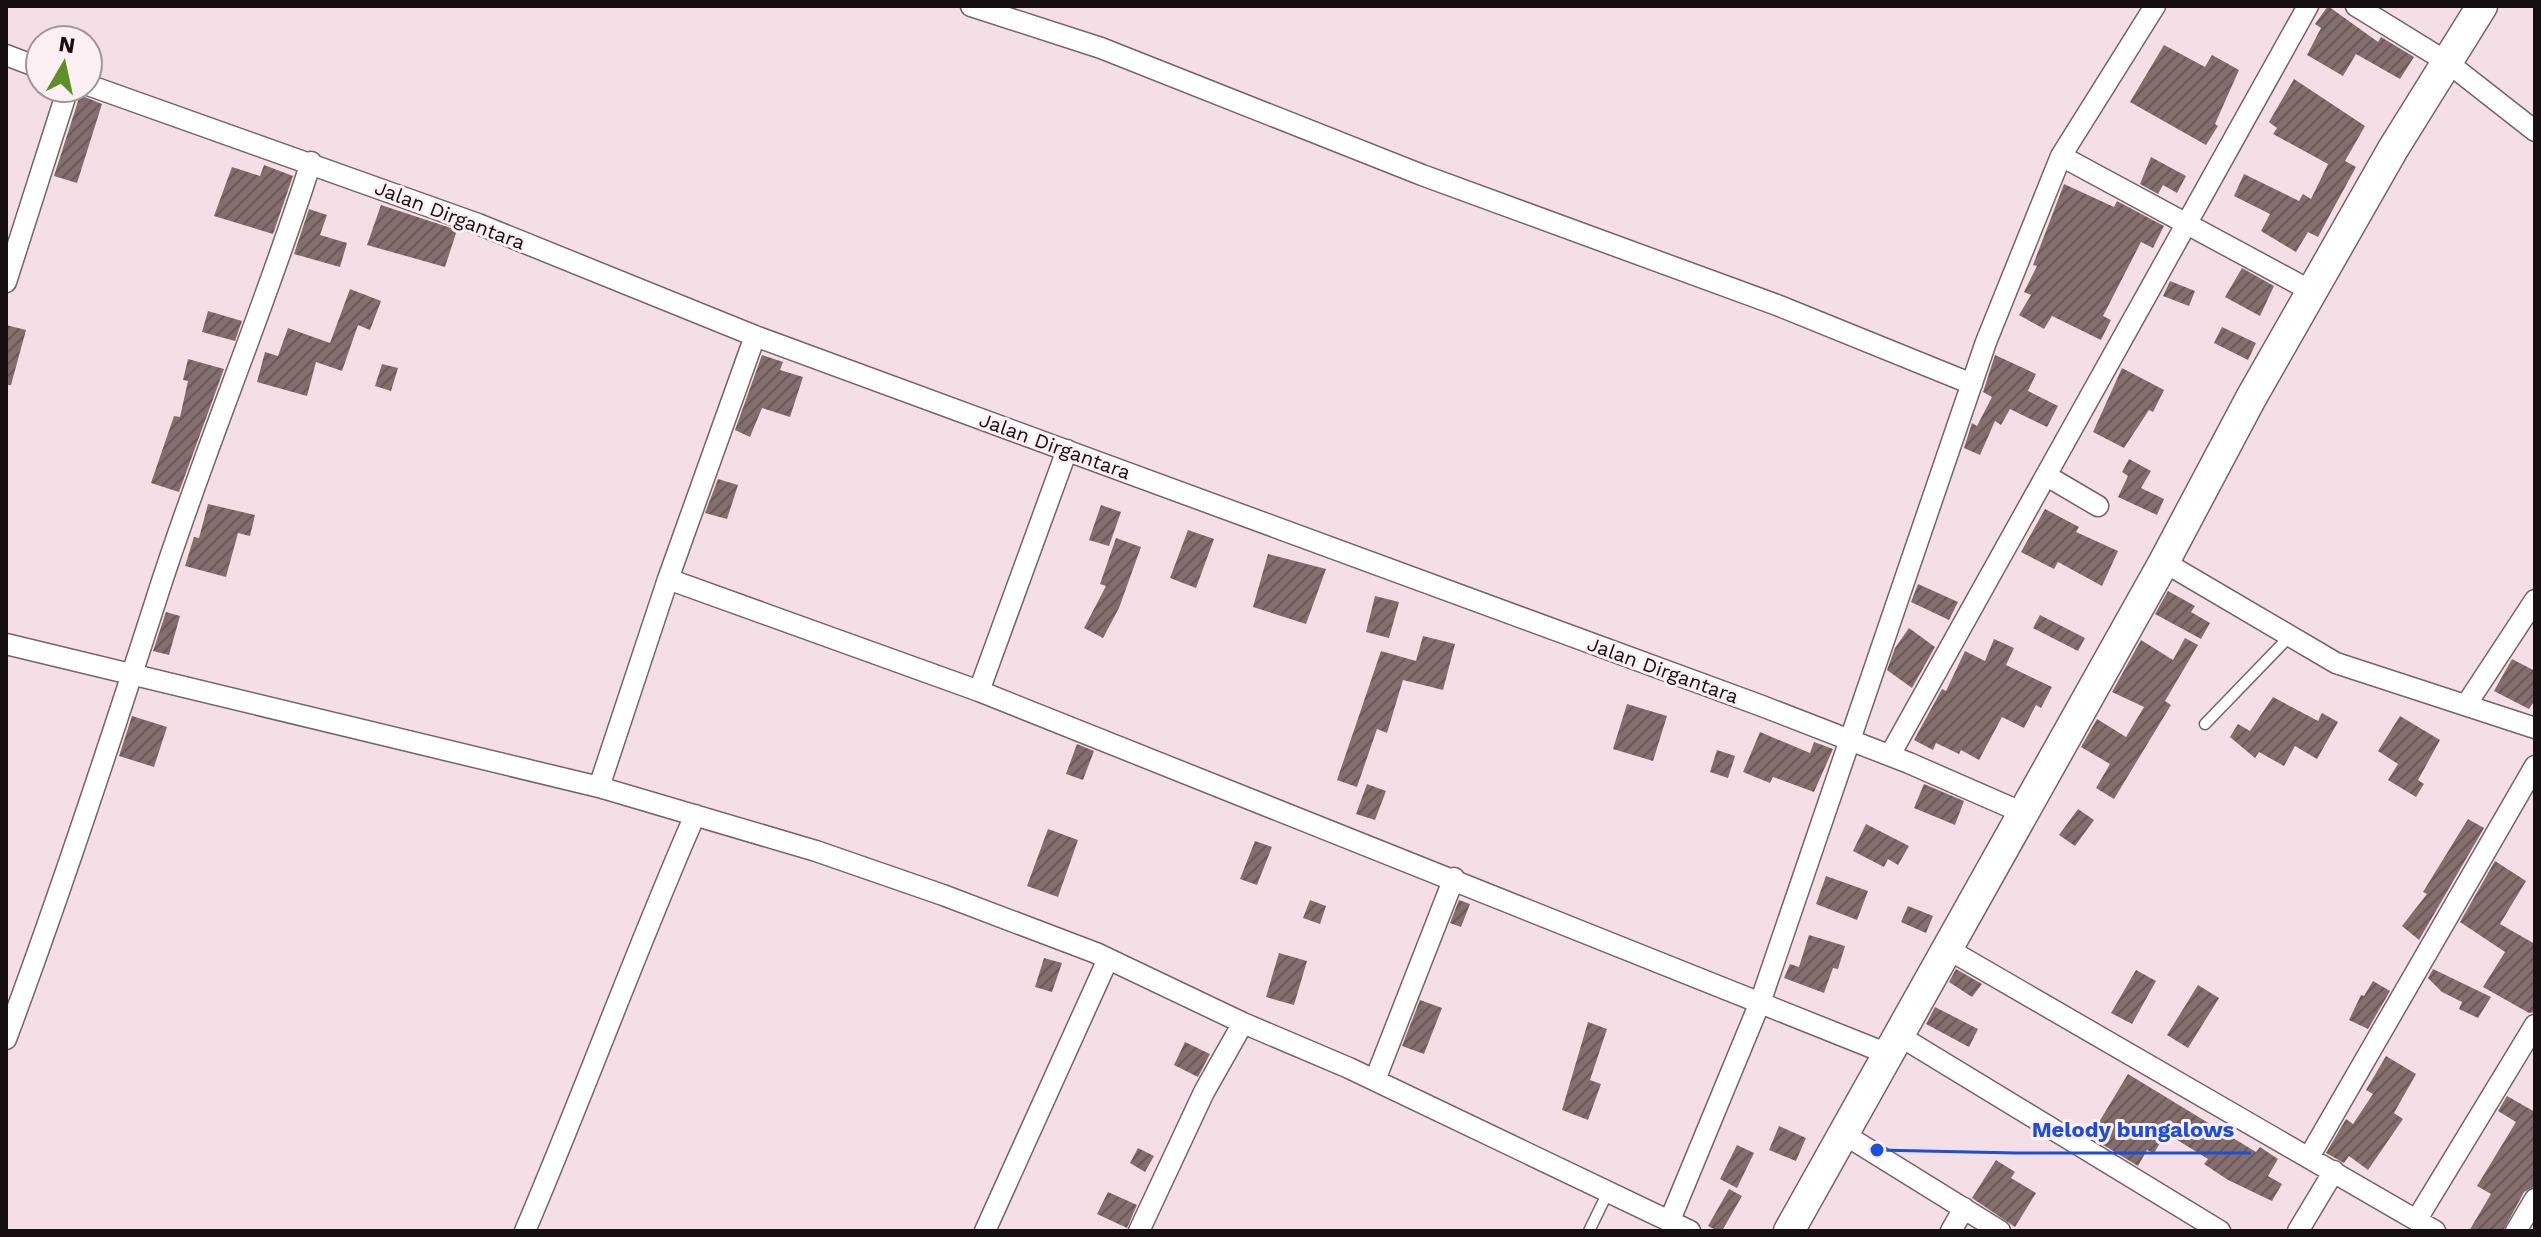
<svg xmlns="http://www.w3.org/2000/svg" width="2541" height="1237" font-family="'Work Sans',sans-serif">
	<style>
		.building { fill: url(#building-hatch) }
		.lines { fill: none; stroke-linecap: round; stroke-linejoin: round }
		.lane-casing { stroke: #76636a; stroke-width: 13 }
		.street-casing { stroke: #76636a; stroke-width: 23 }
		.secondary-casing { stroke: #76636a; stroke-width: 33 }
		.lane { stroke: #fff; stroke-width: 10 }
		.street { stroke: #fff; stroke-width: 20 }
		.secondary { stroke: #fff; stroke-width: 30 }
		.labels { text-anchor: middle; stroke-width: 6; stroke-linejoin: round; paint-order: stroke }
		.street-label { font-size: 20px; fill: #160f12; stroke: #fceff4 }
		.leader { fill: none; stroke: #1d4ed8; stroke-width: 3 }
		.callout-dot { fill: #1d4ed8; stroke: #fceff4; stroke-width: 3 }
		.callout-label { font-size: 22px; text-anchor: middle; font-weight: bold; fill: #1d4ed8; stroke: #fceff4; stroke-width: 6; stroke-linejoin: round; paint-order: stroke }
	</style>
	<defs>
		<pattern id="building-hatch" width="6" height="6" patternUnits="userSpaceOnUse" patternTransform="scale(2)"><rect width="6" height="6" fill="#836e6d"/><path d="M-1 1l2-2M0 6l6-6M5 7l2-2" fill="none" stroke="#6a5958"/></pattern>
	</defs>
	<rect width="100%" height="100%" fill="#f5dfe7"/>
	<path class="building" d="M2328,6L2378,42L2381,37L2414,57L2400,79L2356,54L2343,76L2307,55L2321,28L2315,24Z
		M2164,45L2205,67L2212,55L2239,70L2215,124L2218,126L2206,145L2130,102Z
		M2294,79L2365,126L2345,161L2356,167L2332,211L2318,237L2308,232L2296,252L2261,231L2270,214L2234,196L2244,174L2299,201L2303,194L2311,199L2328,164L2273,134L2277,128L2269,122Z
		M80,95L102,104L77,183L54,176Z
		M2151,157L2186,176L2177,193L2163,185L2158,194L2140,184Z
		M264,165L293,176L273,234L214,216L232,167L260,176Z
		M2064,184L2114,207L2117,201L2164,226L2153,248L2141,242L2103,316L2111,320L2101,340L2052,316L2044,329L2019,315L2031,295L2024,292L2037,266L2033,265Z
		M381,205L457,230L445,267L367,245Z
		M309,209L327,215L320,235L347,243L340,267L294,254Z
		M2242,268L2274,286L2260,316L2225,297Z
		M2170,281L2195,291L2189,306L2163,296Z
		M350,289L381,301L370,330L358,325L342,371L316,362L307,396L257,382L265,352L278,356L288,328L330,343Z
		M208,311L242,321L235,341L202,332Z
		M6,325L26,330L11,385H6Z
		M2222,327L2256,343L2248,360L2214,343Z
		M762,355L783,362L780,370L803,377L790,417L762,408L750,437L735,430Z
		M1995,355L2036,374L2028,391L2058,406L2047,427L2010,409L2001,425L1995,421L1980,455L1964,448L1972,423L1977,426L1992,397L1983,392Z
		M188,359L224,369L179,492L151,483L174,416L180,417L188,381L183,380Z
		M382,364L398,368L391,391L375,386Z
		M2122,368L2164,390L2153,412L2149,410L2124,448L2093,432Z
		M2129,459L2151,471L2141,488L2164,499L2157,515L2118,497L2128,476L2122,472Z
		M718,479L738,485L727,519L705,513Z
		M208,504L255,515L250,536L238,533L226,577L185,566L194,537L199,538Z
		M1101,505L1121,512L1109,546L1089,540Z
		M2045,509L2079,527L2076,532L2118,551L2102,586L2058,562L2054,569L2021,552Z
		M1188,530L1214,539L1196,588L1170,578Z
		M1116,538L1141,547L1119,608L1103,638L1084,628L1106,586L1100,584Z
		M1268,554L1326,569L1306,624L1253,607Z
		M1918,584L1958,602L1949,620L1911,602Z
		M2168,591L2195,606L2191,612L2210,623L2201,639L2155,614Z
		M1375,596L1399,602L1389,638L1366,632Z
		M166,612L180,616L169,655L153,651Z
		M2040,615L2085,638L2078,651L2033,628Z
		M1909,628L1935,647L1912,688L1887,670L1895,648Z
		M1423,636L1455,644L1443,690L1403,680L1387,733L1377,729L1357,787L1337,780L1381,651L1416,661Z
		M2185,638L2198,645L2165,701L2171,705L2114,799L2096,788L2110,764L2081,747L2097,719L2126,737L2144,707L2112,692L2141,640L2173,660Z
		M1994,639L2014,648L2006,665L2052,687L2041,708L2036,705L2024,728L2002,717L1979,760L1961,750L1959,754L1936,743L1933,750L1914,740L1942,689L1946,691L1965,651L1985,661Z
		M2512,659L2535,671V700L2529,709L2494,691Z
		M2273,697L2318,721L2322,713L2338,722L2317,759L2295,746L2284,766L2259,752L2255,758L2230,737L2238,724L2250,731Z
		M1627,704L1667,716L1653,761L1613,749Z
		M132,716L167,727L154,767L119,756Z
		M2400,716L2440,740L2418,780L2424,784L2416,797L2388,780L2398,764L2378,751Z
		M1760,732L1810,753L1814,742L1833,749L1814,792L1773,777L1770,783L1743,772Z
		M1077,744L1094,751L1083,780L1066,774Z
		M1717,750L1735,756L1728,778L1710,772Z
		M1367,784L1386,791L1375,820L1356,814Z
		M1924,784L1964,801L1955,825L1914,808Z
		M2078,809L2094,820L2075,846L2059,835Z
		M2468,819L2484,828L2419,940L2402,926L2427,894L2423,892Z
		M1866,824L1909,846L1898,865L1888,859L1884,867L1853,851Z
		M1048,829L1078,840L1058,897L1027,886Z
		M1255,841L1272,847L1257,885L1240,879Z
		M2495,861L2526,881L2500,924L2535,944V1012L2529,1013L2483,987L2505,952L2460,922Z
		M1826,876L1868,891L1857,920L1816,904Z
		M1310,900L1326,906L1320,924L1303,918Z
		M1459,900L1470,904L1461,927L1450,923Z
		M1908,906L1933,916L1926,933L1901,922Z
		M1809,935L1845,946L1838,969L1833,968L1824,993L1784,978L1790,964L1799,967Z
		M1279,953L1307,961L1294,1005L1266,997Z
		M1044,958L1062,963L1052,992L1035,987Z
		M1956,969L1982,984L1972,997L1949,982Z
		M2433,969L2491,997L2478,1018L2459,1009L2462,1002L2442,992L2428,978Z
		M2136,970L2156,981L2132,1024L2111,1013Z
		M2373,981L2390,991L2368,1029L2349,1020L2361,995L2364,996Z
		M2198,985L2219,998L2188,1048L2167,1035Z
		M1420,1000L1442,1008L1424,1054L1402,1046Z
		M1935,1007L1978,1029L1969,1047L1926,1024Z
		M1588,1022L1607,1029L1590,1080L1601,1084L1588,1120L1562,1110Z
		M1185,1042L1210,1054L1198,1077L1174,1065Z
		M2386,1056L2416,1074L2394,1113L2403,1119L2368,1170L2349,1156L2344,1163L2326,1153L2346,1119L2353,1124L2373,1094L2366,1090Z
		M2128,1074L2256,1152L2260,1147L2278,1159L2268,1176L2282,1184L2272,1201L2228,1180L2204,1164L2208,1159L2166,1133L2154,1153L2147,1150L2138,1166L2090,1137Z
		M2507,1096L2535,1112V1186L2524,1192L2503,1231H2469L2491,1194L2477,1186L2516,1122L2498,1111Z
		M1779,1126L1806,1138L1796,1161L1769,1150Z
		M1737,1145L1754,1153L1737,1188L1720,1179Z
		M1138,1148L1154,1156L1145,1172L1130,1163Z
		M1996,1160L2015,1172L2011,1178L2036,1193L2015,1227L1972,1198Z
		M1729,1189L1742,1196L1722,1231H1718L1708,1226Z
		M1108,1192L1137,1205L1127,1228L1097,1214Z"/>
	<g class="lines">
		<g class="lane-casing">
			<path id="lane" d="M2205,724L2289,637
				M1589,1231L1609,1190"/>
		</g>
		<g class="street-casing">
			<path id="street" d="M971,6L1101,48L1422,175L1777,305L1972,384
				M2356,6L2447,62L2535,131
				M6,55L40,68
				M88,85L478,224L755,336L1762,706L1909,763L2021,812
				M2061,156L2313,292
				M6,282L68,88
				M2047,476L2098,506
				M2164,562L2336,663L2535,728
				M668,579L979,691L1888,1054
				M6,644L599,787L816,851L943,895L1096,953L1243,1023L1349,1068L1690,1231
				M979,691L1067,450
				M2466,705L2535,600
				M1890,755L2308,6
				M599,787L668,579L755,336
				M1946,948L2435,1231
				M1898,1035L2220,1231
				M6,1039C60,895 108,749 155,603C202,454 264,311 311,162
				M1375,1080L1454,878
				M1842,1133L2000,1231
				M2309,1157L2535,766
				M2417,1219L2535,1025
				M1670,1220L1761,1000L1986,342L2061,156L2155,6
				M525,1231C584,1093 635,952 695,815
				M985,1231L1108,959
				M1139,1231L1204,1092L1243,1023
				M1951,1231L1964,1208
				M2298,1231L2334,1171
				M2516,1231L2535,1199"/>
		</g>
		<g class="secondary-casing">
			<path id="secondary" d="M1789,1231L2164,562L2251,398L2393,149L2482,6"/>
		</g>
		<use href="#lane" class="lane"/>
		<use href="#street" class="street"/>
		<use href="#secondary" class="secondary"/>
	</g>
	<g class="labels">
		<g class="street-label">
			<text transform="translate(450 215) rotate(21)" y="7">Jalan Dirgantara</text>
			<text transform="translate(1055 446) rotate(20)" y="7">Jalan Dirgantara</text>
			<text transform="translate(1663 670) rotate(20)" y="7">Jalan Dirgantara</text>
		</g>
	</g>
	<path class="leader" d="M1877 1150L2016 1153H2251"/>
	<circle class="callout-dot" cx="1877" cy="1150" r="8"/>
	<g class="callout-label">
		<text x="2133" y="1137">Melody bungalows</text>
	</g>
	<rect width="2541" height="1237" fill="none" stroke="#160f12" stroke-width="16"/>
	<g transform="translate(64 64) rotate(9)"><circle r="38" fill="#fceff4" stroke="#a0959a" stroke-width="2"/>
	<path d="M0-6L14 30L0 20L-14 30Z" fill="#5f9027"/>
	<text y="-12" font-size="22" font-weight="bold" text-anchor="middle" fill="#160f12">N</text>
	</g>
</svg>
